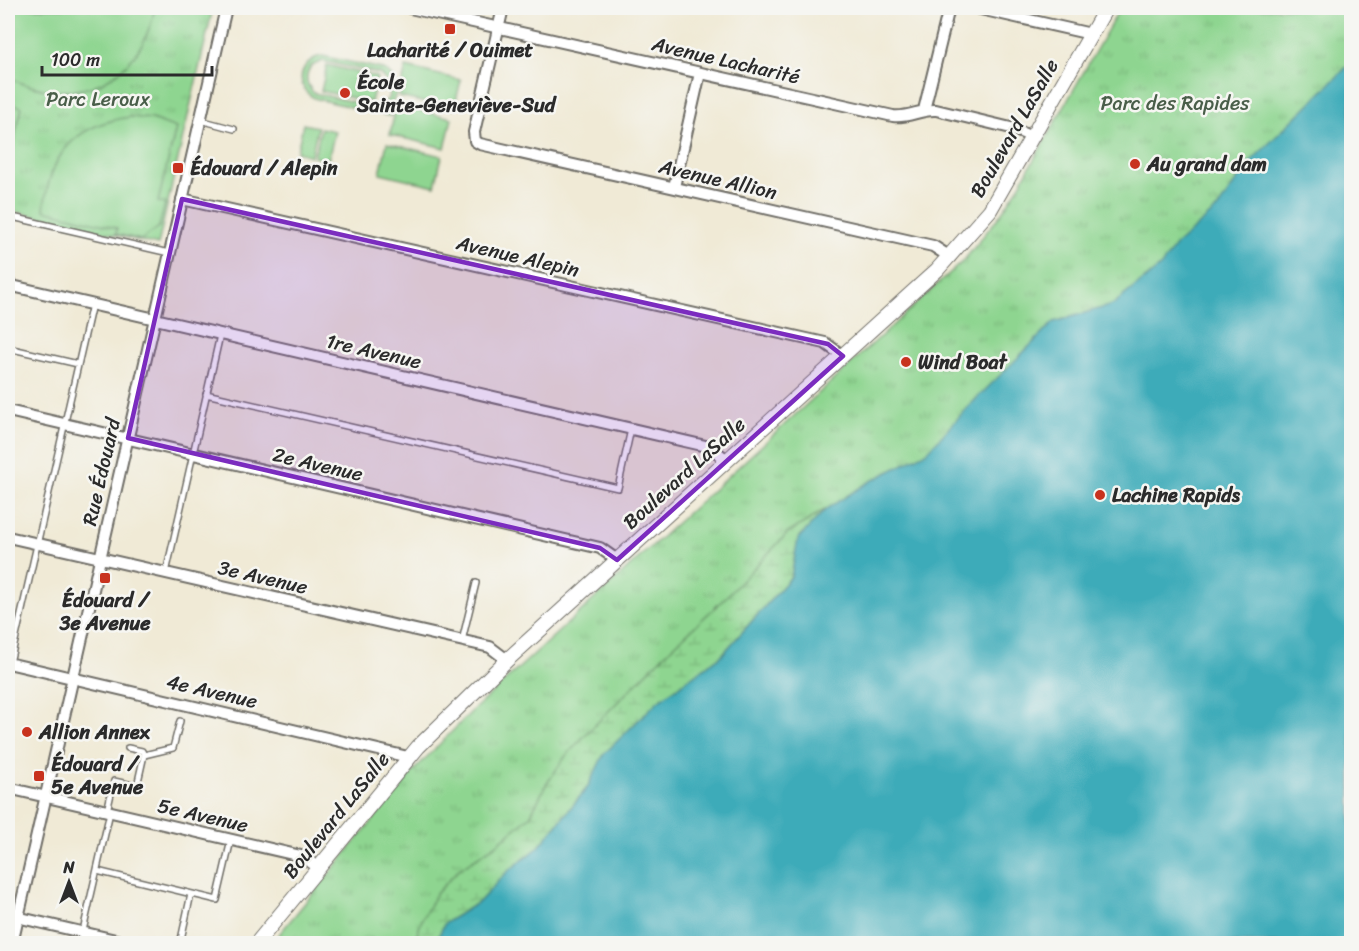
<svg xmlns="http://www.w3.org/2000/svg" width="1359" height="951" font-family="Sriracha,sans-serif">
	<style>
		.grass { fill: url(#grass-tufts); stroke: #5c805e; stroke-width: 1.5 }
		.wetland { fill: url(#wetland-marsh); stroke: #5c805e; stroke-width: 1.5 }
		.pitch { fill: #8ed590; stroke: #5c805e; stroke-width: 1.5; fill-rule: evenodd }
		.water { fill: #3cabb9; stroke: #346b72; stroke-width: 1.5 }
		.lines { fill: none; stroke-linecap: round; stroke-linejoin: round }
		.service-casing { stroke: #706e67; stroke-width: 8 }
		.minor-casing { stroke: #706e67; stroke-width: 14 }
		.secondary-casing { stroke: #706e67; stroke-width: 16 }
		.service { stroke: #fff; stroke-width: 5 }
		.minor { stroke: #fff; stroke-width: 10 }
		.secondary { stroke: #fff; stroke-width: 14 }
		.marked { fill: #7b2cbf; fill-opacity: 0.2; stroke: #7b2cbf; stroke-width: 4.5; stroke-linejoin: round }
		.poi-dot { fill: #c8321e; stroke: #f6f6f2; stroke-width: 2 }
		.labels { text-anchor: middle; stroke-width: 5; stroke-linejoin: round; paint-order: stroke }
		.poi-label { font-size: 20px; font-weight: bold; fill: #2b2b2b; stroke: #f6f6f2; text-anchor: start }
		.street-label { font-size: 20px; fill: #2b2b2b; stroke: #f6f6f2 }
		.park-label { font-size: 20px; fill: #495e49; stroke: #f6f6f2 }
	</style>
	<defs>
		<pattern id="grass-tufts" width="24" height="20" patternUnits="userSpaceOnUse" patternTransform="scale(1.5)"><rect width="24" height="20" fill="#8ed590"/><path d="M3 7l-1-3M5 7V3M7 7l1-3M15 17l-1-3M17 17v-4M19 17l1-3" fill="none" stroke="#7bb77c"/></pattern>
		<pattern id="wetland-marsh" width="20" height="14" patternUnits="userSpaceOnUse" patternTransform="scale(1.5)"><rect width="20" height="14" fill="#8ed590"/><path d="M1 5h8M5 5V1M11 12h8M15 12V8" fill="none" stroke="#7bb77c"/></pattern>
	</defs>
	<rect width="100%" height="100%" fill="#f6f6f2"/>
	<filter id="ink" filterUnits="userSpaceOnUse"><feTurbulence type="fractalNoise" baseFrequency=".0167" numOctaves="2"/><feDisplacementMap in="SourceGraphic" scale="12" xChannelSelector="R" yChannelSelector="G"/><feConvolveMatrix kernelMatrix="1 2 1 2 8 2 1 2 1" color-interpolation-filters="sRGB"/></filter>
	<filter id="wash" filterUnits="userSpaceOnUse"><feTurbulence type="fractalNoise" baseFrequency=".008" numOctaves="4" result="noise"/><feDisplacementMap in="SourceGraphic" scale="24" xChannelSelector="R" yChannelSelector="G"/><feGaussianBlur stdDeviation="1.35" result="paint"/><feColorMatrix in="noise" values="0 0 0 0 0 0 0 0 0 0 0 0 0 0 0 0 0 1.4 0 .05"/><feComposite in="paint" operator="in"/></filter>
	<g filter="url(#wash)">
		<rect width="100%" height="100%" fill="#f0ead6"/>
		<path class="grass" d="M8,8H213L158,245L8,210Z
			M1120,8H1351V943L271,944L417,767L472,711L965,259L1000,215L1016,191Z"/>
		<path class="wetland" d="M826,509L798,539L791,577L721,656L658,701L605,754L587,788L538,848L507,872L479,902L445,923L435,943L414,944L422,919L436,894L459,869L496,845L530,816L546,785L565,757L586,734L664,655L725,598L788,533Z"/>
		<path class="pitch" d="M8,8H155C140,82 75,111 8,77Z
			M322,56L382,69C399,77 401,97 386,109L392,111L390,116L317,99C293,90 298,60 322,56ZM323,61L380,74L391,86L389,99L375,107L314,93C306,85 304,76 311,66Z
			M327,65L377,77L371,102L321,91Z
			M406,67L461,80L454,109L399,97Z
			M8,103L22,107L8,164Z
			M396,105L452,118L445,148L390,135Z
			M131,117L152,119L176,128L158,202L165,204L159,227L141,240L116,234L117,228L44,210C49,154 75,124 131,117Z
			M303,124L318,127L311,156L297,152Z
			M321,128L335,131L328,160L314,157Z
			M387,143L442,156L435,186L380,173Z"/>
		<path class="water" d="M1351,63V943H435L445,923L479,902L507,872L538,848L587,788L604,754L658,701L721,656L791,577L798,539L826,509L869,482L927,452L970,405L1054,322L1112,305L1161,266L1175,246L1218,208L1248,164Z"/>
	</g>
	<g filter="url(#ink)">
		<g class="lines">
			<g class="service-casing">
				<path id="service" d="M200,120L234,129
					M8,216L169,253
					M8,348L78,364
					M206,394L618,488L631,429
					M166,573L220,335
					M462,641L476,583
					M10,663L92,304
					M128,748L142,751L144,755
					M107,811L114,781L137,786L144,755L173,748L180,721
					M97,871L217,900L231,840
					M80,944L110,812
					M180,944L191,894"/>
			</g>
			<g class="minor-casing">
				<path id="minor" d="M410,8L893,116C909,118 920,109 936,110L1011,128L1032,137
					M503,8L474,132L475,141L480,144L933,246L950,257
					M976,8L1091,34
					M924,110L949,8
					M674,187L700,73
					M182,199L825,343L843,356
					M8,285L710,447L727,460
					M8,411L600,548L617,560
					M8,537L490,647L507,660
					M8,663L408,757
					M8,788L301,856L318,867
					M8,915L133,944
					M12,944L226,8"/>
			</g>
			<g class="secondary-casing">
				<path id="secondary" d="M256,944L418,747L507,660L937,270L990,210L1106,8"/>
			</g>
			<use href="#service" class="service"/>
			<use href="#minor" class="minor"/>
			<use href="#secondary" class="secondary"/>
		</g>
	</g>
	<path class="marked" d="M182,199L828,344L843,356L617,560L600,548L128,438Z"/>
	<g class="poi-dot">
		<rect x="444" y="23" width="12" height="12" rx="3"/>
		<circle cx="345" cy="93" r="6"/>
		<circle cx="1135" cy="164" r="6"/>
		<rect x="172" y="162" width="12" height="12" rx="3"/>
		<circle cx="906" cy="362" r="6"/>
		<circle cx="1100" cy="495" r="6"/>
		<rect x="99" y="572" width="12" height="12" rx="3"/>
		<circle cx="27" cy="732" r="6"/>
		<rect x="33" y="770" width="12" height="12" rx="3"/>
	</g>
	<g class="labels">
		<g class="poi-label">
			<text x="450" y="57" text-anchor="middle">Lacharité / Ouimet</text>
			<text x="357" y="89">École<tspan x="357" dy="23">Sainte-Geneviève-Sud</tspan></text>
			<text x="1147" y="171">Au grand dam</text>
			<text x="190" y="175">Édouard / Alepin</text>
			<text x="918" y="369">Wind Boat</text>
			<text x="1112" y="502">Lachine Rapids</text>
			<text x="105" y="607" text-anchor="middle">Édouard /<tspan x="105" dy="23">3e Avenue</tspan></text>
			<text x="39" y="739">Allion Annex</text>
			<text x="51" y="771">Édouard /<tspan x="51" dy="23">5e Avenue</tspan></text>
		</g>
		<g class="street-label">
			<text transform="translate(726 60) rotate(13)" y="7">Avenue Lacharité</text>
			<text transform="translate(1014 128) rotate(-60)" y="7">Boulevard LaSalle</text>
			<text transform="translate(718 179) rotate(13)" y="7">Avenue Allion</text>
			<text transform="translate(518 256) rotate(13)" y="7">Avenue Alepin</text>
			<text transform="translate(374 351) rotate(13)" y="7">1re Avenue</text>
			<text transform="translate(318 464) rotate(13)" y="7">2e Avenue</text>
			<text transform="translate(101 472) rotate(-77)" y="7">Rue Édouard</text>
			<text transform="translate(684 473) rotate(-42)" y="7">Boulevard LaSalle</text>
			<text transform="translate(263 577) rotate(13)" y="7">3e Avenue</text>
			<text transform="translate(212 691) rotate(13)" y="7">4e Avenue</text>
			<text transform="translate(203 815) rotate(13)" y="7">5e Avenue</text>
			<text transform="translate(336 815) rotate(-51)" y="7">Boulevard LaSalle</text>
		</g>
		<g class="park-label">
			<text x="98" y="106">Parc Leroux</text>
			<text x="1175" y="110">Parc des Rapides</text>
		</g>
	</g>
	<rect width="1359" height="951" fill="none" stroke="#f6f6f2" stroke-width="30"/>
	<g transform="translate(69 882)" stroke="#f6f6f2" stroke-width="4.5" paint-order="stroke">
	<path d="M0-4.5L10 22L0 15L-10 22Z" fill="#2b2b2b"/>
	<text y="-9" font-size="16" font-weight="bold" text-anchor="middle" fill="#2b2b2b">N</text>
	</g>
	<path d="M42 66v9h170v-9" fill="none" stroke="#2b2b2b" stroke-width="3"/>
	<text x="51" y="66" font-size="18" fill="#2b2b2b" stroke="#f6f6f2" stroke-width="4.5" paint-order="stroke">100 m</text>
</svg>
